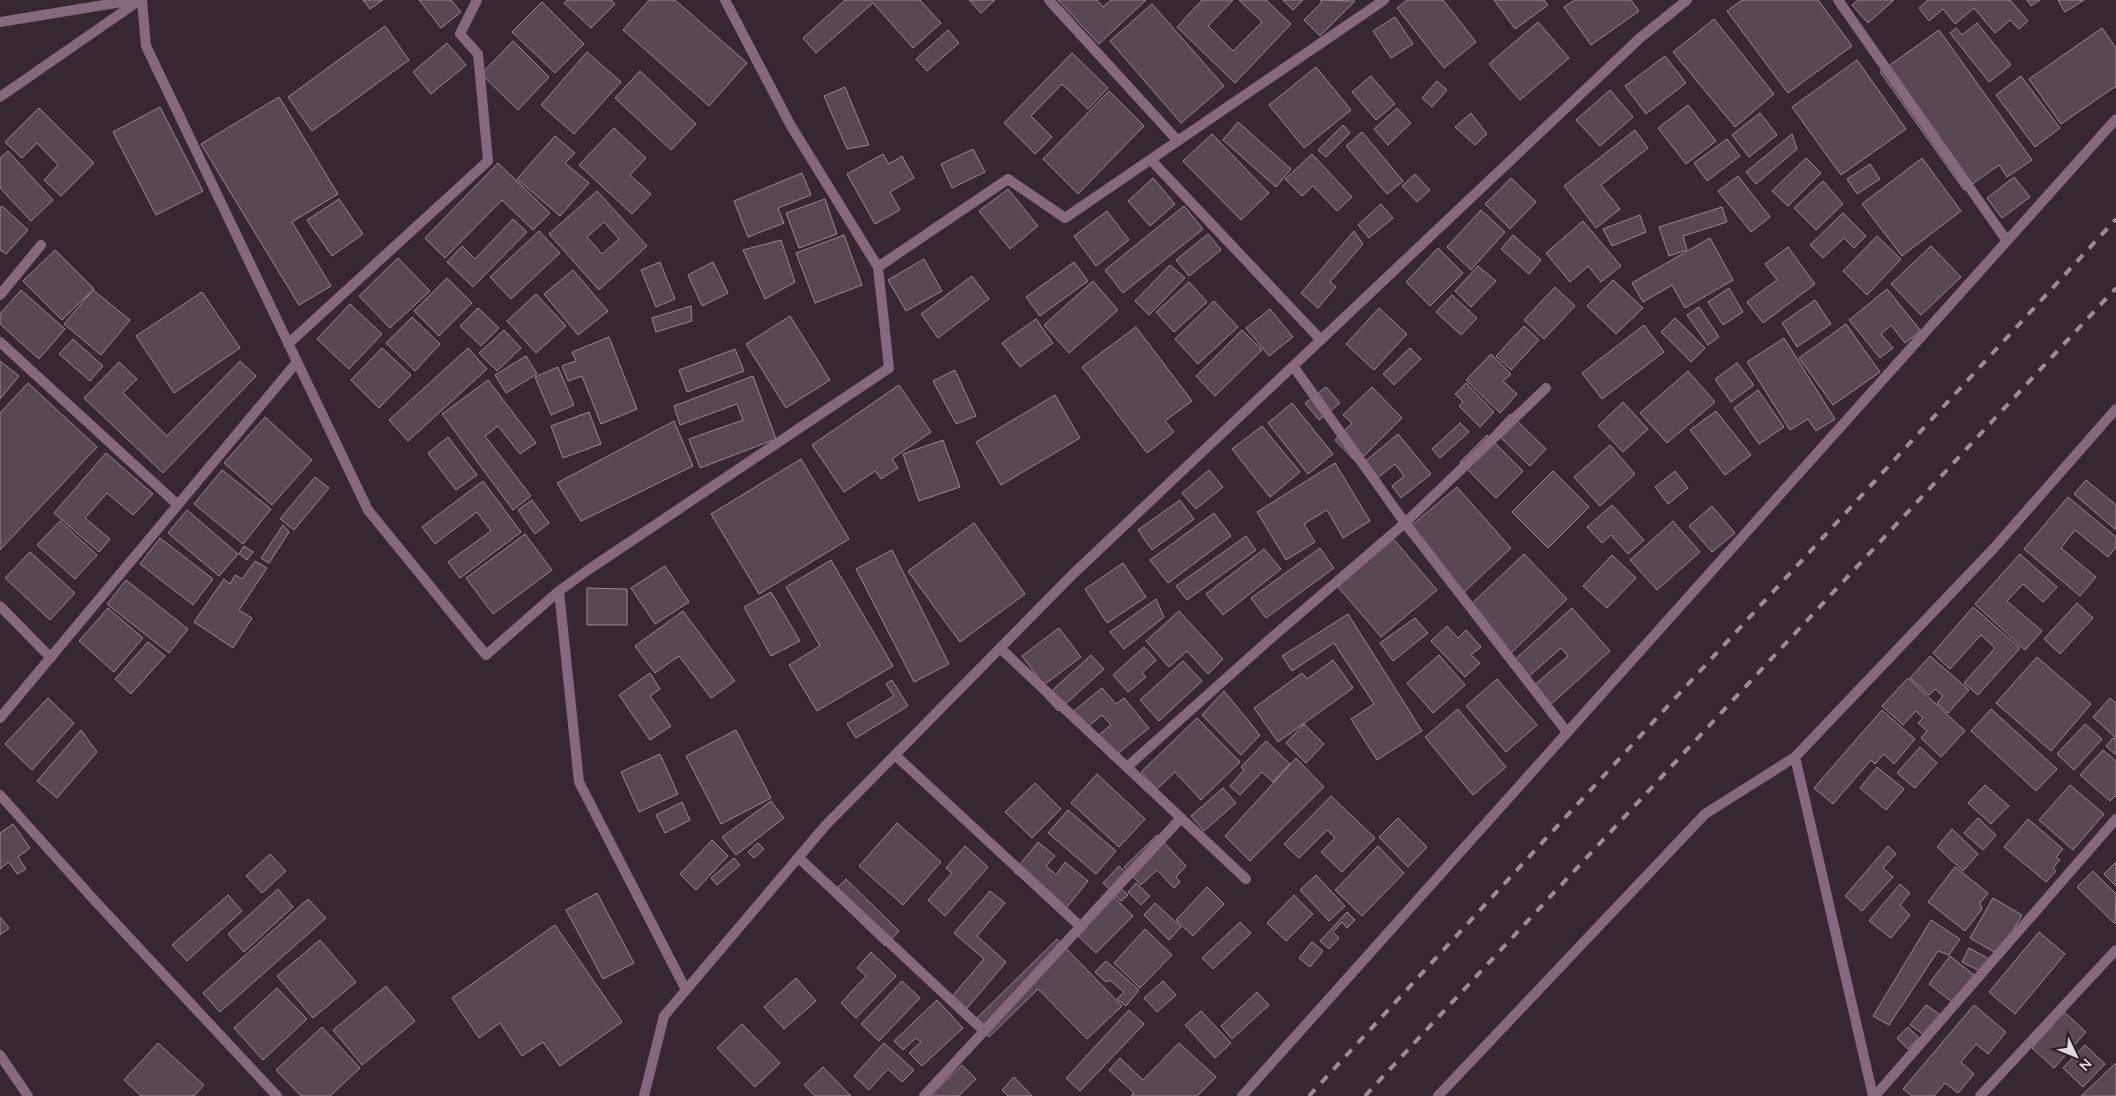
<svg xmlns="http://www.w3.org/2000/svg" width="2116" height="1096" font-family="Mulish,sans-serif">
	<style>
		.building { fill: #594854; stroke: #998693; fill-rule: evenodd }
		.lines { fill: none; stroke-linecap: round; stroke-linejoin: round }
		.minor { stroke: #87697f; stroke-width: 10 }
		.tertiary { stroke: #87697f; stroke-width: 10 }
		.rail { stroke: #9a8d97; stroke-width: 4; stroke-dasharray: 9 9; stroke-linecap: butt }
	</style>
	<rect width="100%" height="100%" fill="#372733"/>
	<path class="building" d="M363,0H383L370,9Z
		M419,0H451L461,12L441,28Z
		M567,0H611L615,4L591,28L564,3Z
		M649,0H675L747,63L709,106L623,30Z
		M845,0H920L941,23L913,48L873,3L816,53L803,38Z
		M969,0H995L981,13Z
		M1058,0H1097L1103,7L1111,0H1146L1099,44Z
		M1202,0H1233L1208,26L1233,51L1262,22L1239,0H1266L1291,24L1235,83L1177,27Z
		M1283,0H1303L1293,10Z
		M1320,0L1355,1L1320,36L1304,20L1322,2Z
		M1407,0H1443L1476,42L1444,68L1397,8Z
		M1494,0H1544L1548,5L1515,29Z
		M1575,0H1631L1639,11L1591,45L1564,7Z
		M1742,0H1818L1852,46L1788,93L1727,11Z
		M1858,0H1894L1868,23L1852,5Z
		M1928,0H2010L2028,21L2019,29L2010,20L1995,33L1974,8L1955,24L1943,9L1929,21L1919,8Z
		M2027,0H2040L2031,6Z
		M2058,0H2084L2065,12Z
		M542,2L584,44L555,73L512,32Z
		M1152,4L1224,86L1181,123L1110,41Z
		M1395,17L1413,44L1391,58L1373,31Z
		M1714,19L1774,94L1735,127L1673,52Z
		M1538,22L1569,58L1520,100L1489,64Z
		M1977,23L2011,65L1989,82L1950,33L1956,28L1962,35Z
		M385,26L409,60L312,131L288,97Z
		M2102,28L2116,48V86L2061,124L2029,79Z
		M948,30L959,43L927,71L916,59Z
		M1939,30L2032,160L2007,177L1999,165L1964,190L1880,72Z
		M513,41L549,77L518,110L481,74Z
		M447,43L466,65L431,94L413,72Z
		M587,52L621,82L574,134L541,105Z
		M1072,53L1108,88L1088,109L1062,84L1031,116L1052,137L1035,154L1004,123Z
		M1665,56L1686,83L1646,114L1625,86Z
		M1857,60L1906,129L1841,175L1792,107Z
		M1316,67L1351,110L1304,148L1269,105Z
		M640,71L696,124L671,150L615,98Z
		M1371,76L1395,104L1376,120L1352,92Z
		M2021,76L2060,128L2035,147L1996,95Z
		M1437,81L1447,90L1432,107L1422,98Z
		M845,87L869,145L847,149L824,96Z
		M1610,90L1633,117L1600,146L1576,120Z
		M1109,91L1144,126L1078,194L1043,159Z
		M279,97L338,194L292,222L331,286L299,305L201,144Z
		M1688,105L1716,141L1686,164L1658,128Z
		M160,107L203,191L156,215L113,132Z
		M39,108L94,163L61,196L44,180L58,165L37,143L22,158L5,142Z
		M1397,108L1411,123L1388,145L1374,129Z
		M1471,113L1487,134L1475,145L1455,127Z
		M1760,113L1777,135L1749,157L1732,135Z
		M1238,122L1291,169L1276,187L1223,140Z
		M1343,125L1350,133L1326,157L1318,150Z
		M614,128L646,158L630,175L651,194L632,214L579,165Z
		M1635,130L1648,148L1601,185L1620,209L1596,228L1564,186Z
		M1362,132L1403,181L1387,194L1346,146Z
		M1212,134L1269,193L1241,220L1183,161Z
		M1792,134L1797,149L1756,184L1746,172Z
		M555,136L575,153L565,163L589,183L560,216L517,179Z
		M1727,139L1740,156L1707,181L1694,163Z
		M973,149L985,172L952,188L941,164Z
		M8,151L53,200L31,221L0,188V158Z
		M883,154L889,164L902,156L914,178L890,192L900,210L875,224L847,174Z
		M1312,154L1352,197L1337,211L1313,186L1302,196L1285,179Z
		M1806,158L1821,173L1788,206L1772,191Z
		M1922,158L1961,211L1902,256L1862,204Z
		M498,163L550,213L533,230L502,200L445,258L425,238Z
		M1870,164L1880,179L1857,194L1847,179Z
		M802,173L811,195L778,208L784,223L748,237L734,201Z
		M1415,174L1430,190L1417,202L1402,186Z
		M1738,176L1770,217L1751,232L1718,191Z
		M2014,177L2030,197L2002,218L1987,198Z
		M1153,178L1175,204L1150,226L1128,201Z
		M1511,178L1536,202L1510,229L1485,204Z
		M1823,181L1843,204L1816,230L1794,208Z
		M1008,189L1038,226L1010,249L979,211Z
		M597,191L647,246L599,290L549,234ZM604,222L619,239L602,254L587,237Z
		M339,199L363,234L332,256L307,220Z
		M825,199L837,234L799,248L786,213Z
		M1381,204L1393,218L1369,238L1358,225Z
		M2,206L28,230L6,254L0,250V208Z
		M1184,206L1203,229L1123,293L1105,270Z
		M1722,207L1727,222L1683,236L1687,250L1669,256L1659,227Z
		M1481,210L1505,232L1471,270L1447,247Z
		M1107,211L1129,240L1096,266L1074,236Z
		M1843,213L1866,236L1854,248L1844,238L1823,258L1810,245Z
		M1640,215L1646,232L1612,246L1603,229Z
		M513,219L527,232L473,287L447,262L462,246L475,259Z
		M1583,221L1621,266L1601,282L1588,266L1570,282L1546,253Z
		M539,231L560,253L511,299L490,277Z
		M1354,231L1363,244L1330,282L1336,287L1318,308L1301,293Z
		M1208,234L1221,250L1189,276L1176,260Z
		M844,235L862,285L815,303L796,253Z
		M1513,235L1541,260L1529,274L1501,249Z
		M1877,236L1901,259L1867,295L1843,271Z
		M1710,238L1733,280L1685,308L1672,285L1643,302L1632,283Z
		M781,240L795,282L765,299L743,250Z
		M1931,246L1961,277L1921,315L1891,284Z
		M1788,247L1815,284L1763,323L1747,302L1777,280L1765,264Z
		M1438,248L1463,273L1430,306L1406,282Z
		M55,250L94,289L62,320L23,281Z
		M398,258L430,291L390,328L359,296Z
		M924,259L942,291L906,311L888,280Z
		M660,262L675,299L656,307L641,270Z
		M713,262L728,293L702,306L688,275Z
		M1074,262L1088,281L1040,316L1026,297Z
		M1170,265L1185,278L1149,315L1135,301Z
		M1478,266L1496,281L1471,307L1455,291Z
		M573,270L608,311L578,335L544,294Z
		M972,276L989,299L938,338L921,314Z
		M447,278L472,303L439,336L414,311Z
		M1613,280L1643,308L1616,334L1587,306Z
		M1093,281L1118,310L1069,353L1044,325Z
		M1189,282L1207,302L1174,332L1156,312Z
		M1555,287L1575,306L1544,339L1524,320Z
		M1729,288L1743,312L1723,325L1708,302Z
		M1887,289L1921,331L1905,343L1891,325L1881,334L1893,348L1880,358L1849,320Z
		M21,290L65,329L39,359L0,324V314Z
		M93,290L130,320L101,355L64,324Z
		M202,292L240,348L174,393L136,336Z
		M536,294L566,326L536,353L507,321Z
		M1452,295L1477,318L1461,335L1436,312Z
		M1815,300L1831,324L1797,347L1782,323Z
		M1214,301L1238,327L1198,364L1175,339Z
		M350,304L382,334L349,369L317,339Z
		M691,306L692,321L656,332L652,318Z
		M1699,307L1719,337L1708,345L1687,315Z
		M478,308L499,328L481,346L460,326Z
		M1379,308L1407,334L1374,370L1346,344Z
		M1270,309L1293,337L1269,356L1246,328Z
		M790,316L830,380L786,408L746,344Z
		M412,317L440,344L415,371L386,343Z
		M1675,318L1705,348L1691,362L1661,332Z
		M1036,319L1053,343L1020,367L1002,343Z
		M1846,324L1880,372L1833,405L1799,358Z
		M1644,325L1664,352L1602,399L1582,373Z
		M1524,326L1539,340L1511,370L1496,356Z
		M1136,327L1192,401L1165,421L1174,432L1147,453L1082,367Z
		M504,330L521,348L497,371L479,353Z
		M1242,330L1262,350L1215,396L1196,376Z
		M609,337L637,409L601,424L582,376L568,381L562,366L576,361L572,352Z
		M1784,338L1835,419L1816,431L1808,419L1790,430L1747,362Z
		M73,339L103,366L90,381L59,354Z
		M382,348L411,375L379,408L351,380Z
		M468,348L487,369L408,441L389,420Z
		M1410,348L1421,359L1394,385L1383,374Z
		M735,349L744,371L687,392L679,370Z
		M1491,354L1511,374L1503,381L1517,394L1500,413L1466,380Z
		M526,356L537,374L506,393L495,375Z
		M0,361L19,376L0,399Z
		M240,361L256,376L163,473L84,398L119,362L137,379L123,393L167,436Z
		M1737,363L1754,385L1731,402L1715,379Z
		M558,367L574,405L551,415L535,377Z
		M955,370L976,416L956,424L933,381Z
		M1688,371L1715,402L1667,443L1640,413Z
		M753,376L776,439L700,468L689,439L743,420L737,404L680,425L674,406Z
		M488,380L536,443L520,454L498,426L485,436L531,496L513,510L442,414Z
		M28,383L97,447L0,550V413Z
		M1466,383L1494,412L1480,427L1459,406L1463,402L1455,394Z
		M899,385L931,432L892,459L898,468L881,479L875,471L844,492L812,445Z
		M1326,387L1340,403L1319,420L1305,403Z
		M1372,387L1402,418L1357,463L1335,440L1352,423L1343,415Z
		M1758,390L1784,427L1759,444L1734,408Z
		M1055,395L1080,438L1001,485L976,442Z
		M1623,402L1648,429L1623,452L1598,426Z
		M1292,403L1333,454L1308,474L1268,423Z
		M1716,411L1751,455L1725,475L1690,430Z
		M589,412L601,444L563,458L551,426Z
		M1510,414L1546,449L1530,466L1494,431Z
		M265,417L312,460L272,505L224,463Z
		M674,421L693,466L581,521L557,483Z
		M1460,423L1469,432L1440,458L1432,449Z
		M1262,426L1300,472L1270,497L1232,449Z
		M1398,434L1431,474L1401,498L1392,486L1404,476L1395,464L1375,480L1362,464Z
		M1487,435L1523,471L1496,498L1460,462Z
		M448,437L477,475L456,490L428,453Z
		M943,440L960,487L919,501L903,454Z
		M1610,445L1635,474L1600,506L1574,477Z
		M106,453L153,494L133,515L107,493L85,518L110,539L99,552L54,513Z
		M801,459L849,539L759,594L711,514Z
		M1335,463L1370,521L1343,538L1327,510L1304,524L1315,542L1286,560L1257,512Z
		M222,470L271,509L243,544L194,504Z
		M1209,470L1223,487L1196,509L1182,493Z
		M1553,471L1589,507L1548,548L1512,512Z
		M1675,471L1688,488L1668,504L1655,487Z
		M315,477L329,488L294,530L280,519Z
		M2086,480L2116,505V530L2074,494Z
		M483,481L521,532L460,578L448,562L491,531L477,512L435,544L422,527Z
		M1457,487L1511,548L1460,596L1405,531Z
		M2068,497L2116,537V547L2108,557L2075,530L2061,548L2096,577L2080,596L2024,549Z
		M532,500L549,523L535,534L518,510Z
		M1180,500L1194,519L1152,550L1138,530Z
		M1612,505L1644,540L1628,554L1611,535L1602,543L1587,527Z
		M1712,506L1735,533L1712,552L1689,526Z
		M187,510L238,554L219,576L168,533Z
		M1214,513L1231,536L1168,583L1150,560Z
		M60,521L97,555L75,579L37,545Z
		M1673,521L1700,552L1657,590L1630,560Z
		M974,523L1025,594L960,642L908,571Z
		M283,525L289,532L269,563L261,558Z
		M525,534L552,570L493,614L466,578Z
		M1390,535L1437,590L1381,637L1334,582Z
		M1246,536L1256,550L1187,600L1176,586Z
		M160,538L213,579L193,605L140,564Z
		M244,546L253,552L247,560L239,554Z
		M1320,548L1334,568L1266,618L1251,598Z
		M1264,549L1281,569L1223,615L1206,594Z
		M892,550L949,664L914,682L856,569Z
		M30,552L75,593L50,620L5,578Z
		M1524,554L1567,599L1511,653L1467,608Z
		M2020,554L2057,587L2043,602L2023,584L2007,601L2042,631L2025,650L1975,604Z
		M1612,555L1636,578L1607,608L1583,586Z
		M831,560L893,666L817,711L789,665L820,646L786,587Z
		M255,561L267,568L239,610L252,618L233,648L194,622L224,579L230,584L235,575L242,579Z
		M1123,563L1146,597L1107,623L1085,589Z
		M665,566L689,602L655,624L631,588Z
		M126,580L188,629L169,653L107,604Z
		M587,588L627,589V625H587Z
		M771,592L800,641L771,656L744,607Z
		M1156,599L1164,617L1124,649L1110,632Z
		M2077,603L2093,618L2060,654L2044,639Z
		M1973,607L2020,648L1978,695L1964,683L1995,648L1981,635L1950,669L1933,653Z
		M108,608L143,638L114,672L79,641Z
		M1572,608L1610,651L1549,706L1532,687L1568,656L1561,648L1527,678L1512,662Z
		M683,611L735,681L711,698L679,656L655,673L635,646Z
		M1179,611L1223,659L1208,674L1187,651L1169,667L1146,641Z
		M1348,614L1422,731L1377,760L1351,719L1374,704L1334,643L1292,671L1282,656Z
		M1415,618L1428,633L1393,661L1380,643Z
		M1447,626L1458,638L1466,630L1481,647L1471,655L1480,663L1465,677L1431,641Z
		M1059,628L1081,657L1044,685L1022,656Z
		M148,642L165,656L131,694L115,679Z
		M1144,647L1156,660L1142,673L1146,677L1128,692L1113,675Z
		M1091,655L1104,669L1058,711L1045,697Z
		M1439,655L1465,685L1433,713L1407,683Z
		M1930,656L1969,690L1948,713L1937,703L1943,696L1935,689L1929,695L1910,678Z
		M2037,657L2091,704L2051,751L1996,703Z
		M1333,660L1353,688L1278,742L1254,708L1302,673L1307,679Z
		M1183,661L1202,681L1159,721L1140,700Z
		M650,673L660,689L650,696L671,726L650,740L619,695Z
		M1908,678L1965,731L1941,757L1921,738L1927,731L1918,723L1923,718L1916,711L1903,725L1882,706Z
		M1497,679L1537,725L1506,752L1466,706Z
		M892,680L908,706L856,738L847,724L894,696L886,684Z
		M1102,688L1116,704L1124,698L1149,728L1111,759L1094,739L1111,725L1102,715L1083,731L1070,714Z
		M1224,691L1260,735L1241,755L1202,715Z
		M48,698L74,723L32,770L5,744Z
		M2110,698L2116,703V738L2093,717Z
		M1458,709L1506,767L1473,795L1425,737Z
		M1991,709L2057,769L2036,791L1971,731Z
		M1882,710L1915,739L1894,764L1884,754L1875,764L1871,760L1833,804L1814,788Z
		M1197,718L1240,762L1201,800L1175,772L1157,789L1141,772Z
		M1304,724L1324,744L1306,763L1286,743Z
		M2085,724L2102,739L2074,770L2057,754Z
		M81,730L97,752L57,798L37,781Z
		M736,730L771,798L721,824L686,756Z
		M2113,738L2116,740V755L2106,746Z
		M1266,741L1290,764L1273,782L1262,772L1240,795L1230,786L1244,770L1241,767Z
		M1920,747L1937,763L1915,788L1897,773Z
		M2103,750L2116,761V795L2110,801L2080,775Z
		M660,754L678,794L639,812L621,772Z
		M1296,758L1324,787L1250,861L1225,836Z
		M1877,767L1904,789L1886,810L1860,788Z
		M1097,774L1145,819L1119,847L1071,803Z
		M1035,783L1061,809L1032,838L1005,812Z
		M1985,785L2009,806L1991,824L1968,803Z
		M2070,785L2104,814L2073,850L2039,820Z
		M1223,788L1236,803L1204,831L1191,816Z
		M1331,796L1375,838L1342,872L1321,852L1335,838L1327,830L1299,858L1284,844Z
		M771,801L784,818L736,855L722,837Z
		M682,802L690,820L665,833L656,815Z
		M1068,810L1116,851L1096,874L1048,833Z
		M1398,818L1427,847L1408,867L1379,837Z
		M1978,818L1996,835L1983,850L1964,833Z
		M2028,819L2063,849L2056,857L2060,860L2053,868L2056,871L2046,882L2004,847Z
		M897,823L941,862L903,905L859,866Z
		M13,824L30,848L18,857L26,869L17,874L9,862L0,869V833Z
		M1952,829L1978,854L1963,871L1937,847Z
		M1157,835L1186,866L1176,877L1180,882L1174,888L1157,870L1141,885L1124,867Z
		M712,840L728,856L696,890L680,874Z
		M1038,842L1055,856L1046,866L1056,875L1065,862L1088,881L1063,912L1014,872Z
		M758,843L764,849L754,858L748,852Z
		M965,846L988,867L945,916L928,900L952,873L946,868Z
		M1378,846L1404,873L1362,916L1335,890Z
		M1888,846L1896,854L1883,868L1893,877L1862,911L1845,896Z
		M270,854L286,871L262,893L246,876Z
		M734,858L740,865L717,885L711,878Z
		M2116,862V886L2104,874Z
		M1119,866L1126,873L1116,884L1128,895L1121,901L1103,883Z
		M1955,867L1988,893L1980,903L1982,909L1965,931L1928,902Z
		M2093,871L2116,894L2115,924L2077,887Z
		M1316,875L1345,906L1329,921L1300,890Z
		M846,879L899,931L885,946L831,894Z
		M1136,883L1150,896L1141,905L1128,892Z
		M1900,884L1910,893L1900,905L1910,915L1891,938L1869,921Z
		M1207,887L1224,904L1193,936L1176,920Z
		M278,889L293,907L244,952L228,934Z
		M990,891L1005,903L977,936L1006,962L963,1013L948,1001L984,959L954,933Z
		M597,893L634,963L603,979L566,910Z
		M1110,893L1133,916L1096,953L1072,930Z
		M228,895L242,911L187,961L172,945Z
		M1294,895L1313,914L1286,941L1267,923Z
		M1993,898L2022,915L1999,955L1970,938Z
		M308,899L326,918L220,1012L203,993Z
		M1155,903L1181,927L1169,940L1144,915Z
		M1347,912L1355,920L1347,928L1342,922L1333,932L1339,938L1329,949L1320,941Z
		M0,917L9,928L0,935Z
		M1931,920L1960,939L1949,955L1938,951L1889,1025L1873,1016Z
		M1240,922L1251,933L1213,969L1202,958Z
		M555,925L622,1022L560,1066L543,1042L522,1056L500,1023L479,1038L452,998Z
		M1145,929L1172,955L1140,988L1114,963Z
		M2039,932L2065,954L2015,1014L1989,992Z
		M1057,939L1122,1006L1087,1039L1038,989L989,1037L974,1021Z
		M320,940L356,982L313,1018L277,976Z
		M1312,942L1323,951L1310,967L1299,958Z
		M1969,948L1993,961L1986,974L1962,962Z
		M871,952L896,976L856,1018L841,1003L866,976L857,968Z
		M1950,956L1979,979L1957,1006L1929,984Z
		M1106,961L1139,990L1126,1006L1117,999L1124,992L1110,980L1106,982L1095,972Z
		M796,978L816,1001L784,1029L764,1007Z
		M902,981L920,998L879,1041L861,1024Z
		M1163,981L1176,995L1157,1012L1144,998Z
		M386,986L415,1021L362,1065L333,1030Z
		M277,988L307,1019L263,1060L234,1028Z
		M1257,992L1269,1005L1232,1039L1221,1026Z
		M937,1000L963,1028L922,1066L909,1053L921,1042L916,1038L903,1050L894,1041Z
		M1926,1005L1945,1018L1930,1039L1910,1025Z
		M1974,1005L2006,1032L1988,1054L1976,1044L1961,1062L1974,1074L1958,1093L1945,1083L1934,1096H1912L1903,1089Z
		M1129,1010L1144,1024L1080,1091L1066,1078Z
		M1201,1011L1231,1043L1215,1058L1185,1025Z
		M2064,1012L2086,1032L2054,1068L2032,1048Z
		M742,1024L780,1063L755,1087L717,1048Z
		M322,1027L360,1068L330,1096H301L276,1070Z
		M1908,1027L1919,1038L1908,1049L1897,1038Z
		M158,1043L204,1085L194,1096H141L124,1080Z
		M884,1043L914,1070L902,1082L888,1069L869,1090L854,1076Z
		M1179,1043L1216,1077L1197,1096H1131L1134,1093L1109,1070L1120,1058L1143,1080Z
		M2085,1045L2105,1064L2083,1087L2063,1068Z
		M2116,1063V1096H2081Z
		M962,1065L976,1079L959,1096H930Z
		M823,1067L851,1096H815L804,1085Z
		M1014,1077L1032,1096H1008L1002,1090Z"/>
	<g class="lines">
		<path class="minor" d="M142,0L146,46L368,510L486,655L559,591L579,782L686,990
			M725,0L791,126L878,267L1008,179L1065,218L1384,0
			M1049,0L1178,141
			M1838,0L2007,241
			M0,22L134,0
			M0,97L140,0
			M1151,160L1321,340
			M0,295L41,245
			M0,342L178,505
			M288,344L488,161L478,54L460,34L477,0
			M1293,366L1405,523L1567,732
			M559,591L588,570L889,368L878,267
			M0,606L51,658
			M1000,648L1246,879
			M0,718L297,362
			M895,755L1081,927
			M1127,767L1269,640L1405,523L1546,388
			M0,795L96,902L277,1096
			M799,858L984,1031
			M0,1055L28,1096
			M644,1096L664,1016L825,826L1072,575L1640,38L1687,0
			M924,1096L1181,818
			M1242,1096L2116,119
			M1875,1096L2116,819
			M1980,1096L2116,950"/>
		<path class="tertiary" d="M1795,757L1873,1096
			M1438,1096L1705,814L1795,757L1994,548L2116,409"/>
		<path class="rail" d="M1309,1096L2116,219
			M1365,1096L2116,288"/>
	</g>
	<g transform="translate(2076 1056) rotate(133)" stroke="#2d1e29" stroke-width="4" paint-order="stroke">
	<path d="M0-4L9 19L0 12L-9 19Z" fill="#e2d7df"/>
	<text y="-8" font-size="14" font-weight="bold" text-anchor="middle" fill="#e2d7df">N</text>
	</g>
</svg>
